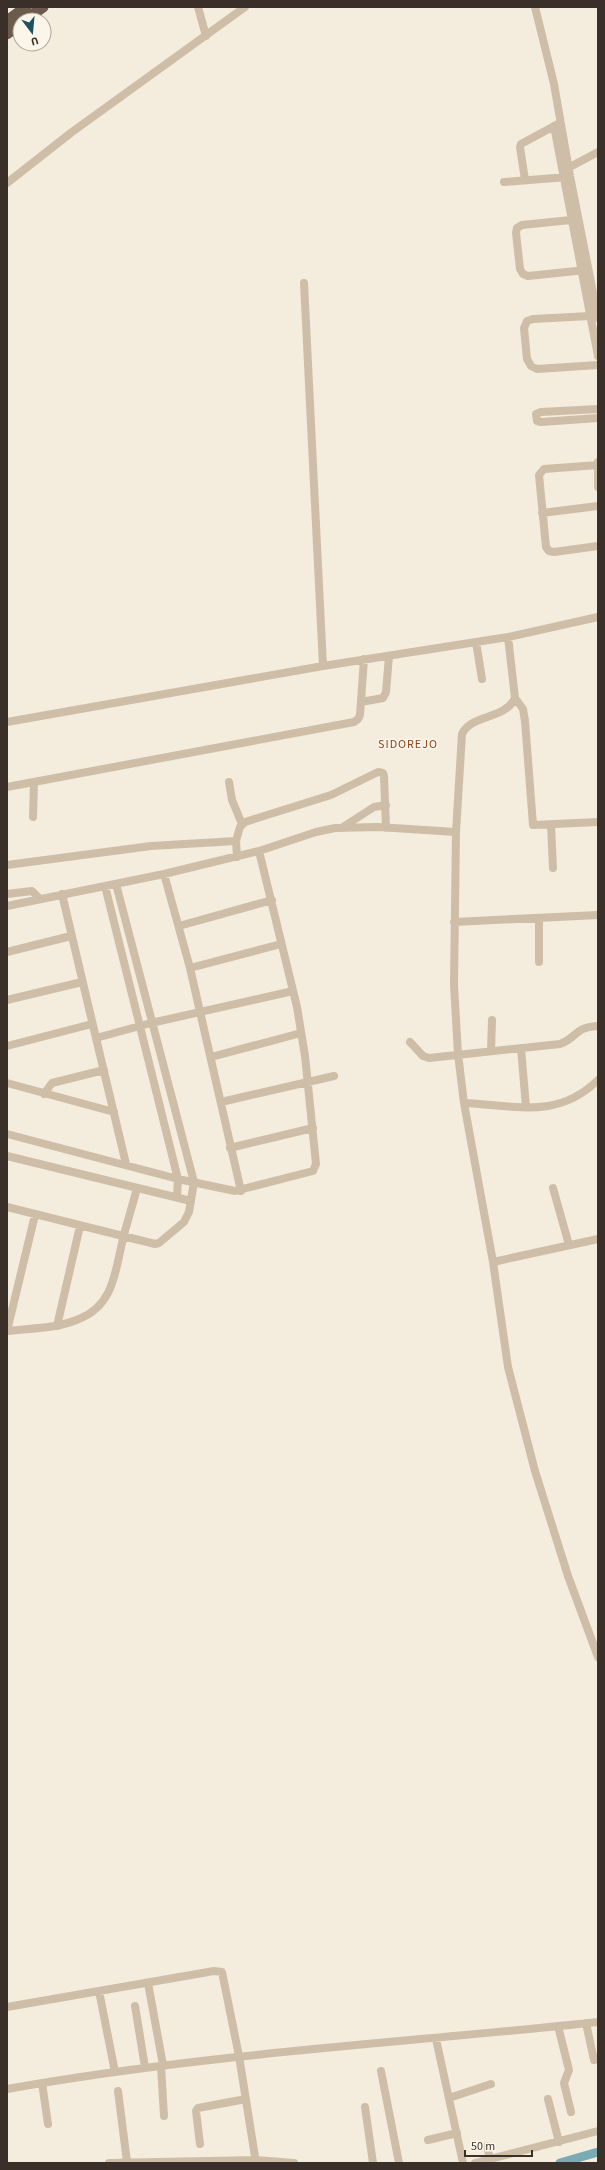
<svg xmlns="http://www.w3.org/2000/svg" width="605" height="2170" font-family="'Source Sans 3',sans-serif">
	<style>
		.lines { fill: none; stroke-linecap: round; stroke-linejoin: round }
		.canal { stroke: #7aabb4; stroke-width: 9 }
		.minor { stroke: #cebea8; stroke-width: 8 }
		.trunk { stroke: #6c5a4c; stroke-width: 11 }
		.labels { text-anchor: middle; stroke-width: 3.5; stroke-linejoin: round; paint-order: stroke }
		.quarter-label { font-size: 12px; letter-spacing: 1px; fill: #8f441b; stroke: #fbf5ea }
	</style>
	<rect width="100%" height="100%" fill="#f4ecdd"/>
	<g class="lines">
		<path class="canal" d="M560,2163L598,2152"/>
		<path class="minor" d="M198,7L206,36
			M535,7L554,84L570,176L598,318
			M554,126L598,356
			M568,168L598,152
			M525,180L520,147L521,144L558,124
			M504,182L567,177
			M7,183L72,132L245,7
			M571,220L522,225L517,228L516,233L520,269L523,274L528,276L586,270
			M304,283L323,666
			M590,316L533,319L527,321L524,328L527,359L531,366L537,369L598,365
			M598,409L541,412L536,414L537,421L541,422L598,418
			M598,462V487
			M598,465L544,469L539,475L546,547L549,551L554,552L598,546
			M542,513L598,506
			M508,637L515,698C505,720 471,714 462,734L456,832L454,985L458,1054L464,1103L493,1262L508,1367L535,1471L568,1576L598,1657
			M476,642L482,679
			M515,698L523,709L525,721L533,825L598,822
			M361,702L383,698L386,692L389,656
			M7,722L323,666L508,637L598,617
			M229,782L232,800L242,824
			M7,787L354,722L358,719L360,715L364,659
			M33,817L34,782
			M551,825L553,868
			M343,827L374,807L386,805
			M236,841L237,857
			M7,865L151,846L236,841L240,827L245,822L331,795L378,772L383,773L384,776L386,828
			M164,874L190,968L241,1191
			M105,886L178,1179L177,1197
			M7,894L32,891L40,899
			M62,894L96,1038
			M7,906L164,874L259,851L316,832L335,828L378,827L456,832
			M539,918V962
			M454,922L598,915
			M179,926L272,900
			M7,952L71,936
			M190,968L281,944
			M7,1000L82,982
			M410,1042L423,1056L429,1058L560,1044C579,1037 572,1028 598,1026
			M7,1046L92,1024
			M521,1048L526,1107
			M491,1051L492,1020
			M211,1057L301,1033
			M7,1083L114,1112
			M44,1094L52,1083L104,1070
			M221,1102L334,1076
			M464,1103C515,1105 557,1120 598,1080
			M7,1134L178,1179L235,1191L313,1171L316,1164L305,1056L297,1007L259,851
			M230,1148L313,1128
			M7,1156L191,1201
			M126,1164L96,1038L151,1023L293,991
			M553,1188L569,1245
			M7,1207L155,1244L159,1243L184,1222L189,1212L194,1182L116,884
			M493,1262L598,1239
			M57,1326L80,1226
			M7,1331C31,1328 56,1329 79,1319C116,1304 115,1268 124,1235C128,1219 133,1204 137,1188
			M7,1331L35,1215
			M148,1983L163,2065
			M99,1991L115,2072
			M135,2006L145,2067
			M7,2007L214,1971L222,1972L239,2056L256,2163
			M586,2023L594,2060
			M558,2026L569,2070L564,2083L571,2112
			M436,2039L463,2163
			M161,2066L164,2116
			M381,2071L399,2163
			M42,2083L48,2124
			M7,2089C202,2054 401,2043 598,2022
			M118,2091L127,2162
			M449,2098L491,2084
			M548,2099L559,2142
			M365,2107L373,2163
			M428,2140L457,2133
			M200,2144L196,2111L198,2108L246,2099
			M487,2146L491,2163
			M109,2163L256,2160L294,2163
			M475,2163L598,2131"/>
		<path class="trunk" d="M25,20L43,7
			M7,21L26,7
			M7,34L20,24"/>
	</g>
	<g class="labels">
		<g class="quarter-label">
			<text x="408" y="748">SIDOREJO</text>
		</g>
	</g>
	<rect width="605" height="2170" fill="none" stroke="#3a3029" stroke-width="16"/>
	<g transform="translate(32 32) rotate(164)"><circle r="19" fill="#fbf5ea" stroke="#aea69d"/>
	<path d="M0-3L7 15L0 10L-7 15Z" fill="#1b525f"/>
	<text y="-6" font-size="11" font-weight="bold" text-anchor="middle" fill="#3a3029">U</text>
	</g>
	<path d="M465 2150v6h67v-6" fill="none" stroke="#3a3029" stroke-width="2"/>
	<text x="471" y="2150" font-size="12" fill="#3a3029" stroke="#fbf5ea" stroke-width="3" paint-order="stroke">50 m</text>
</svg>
